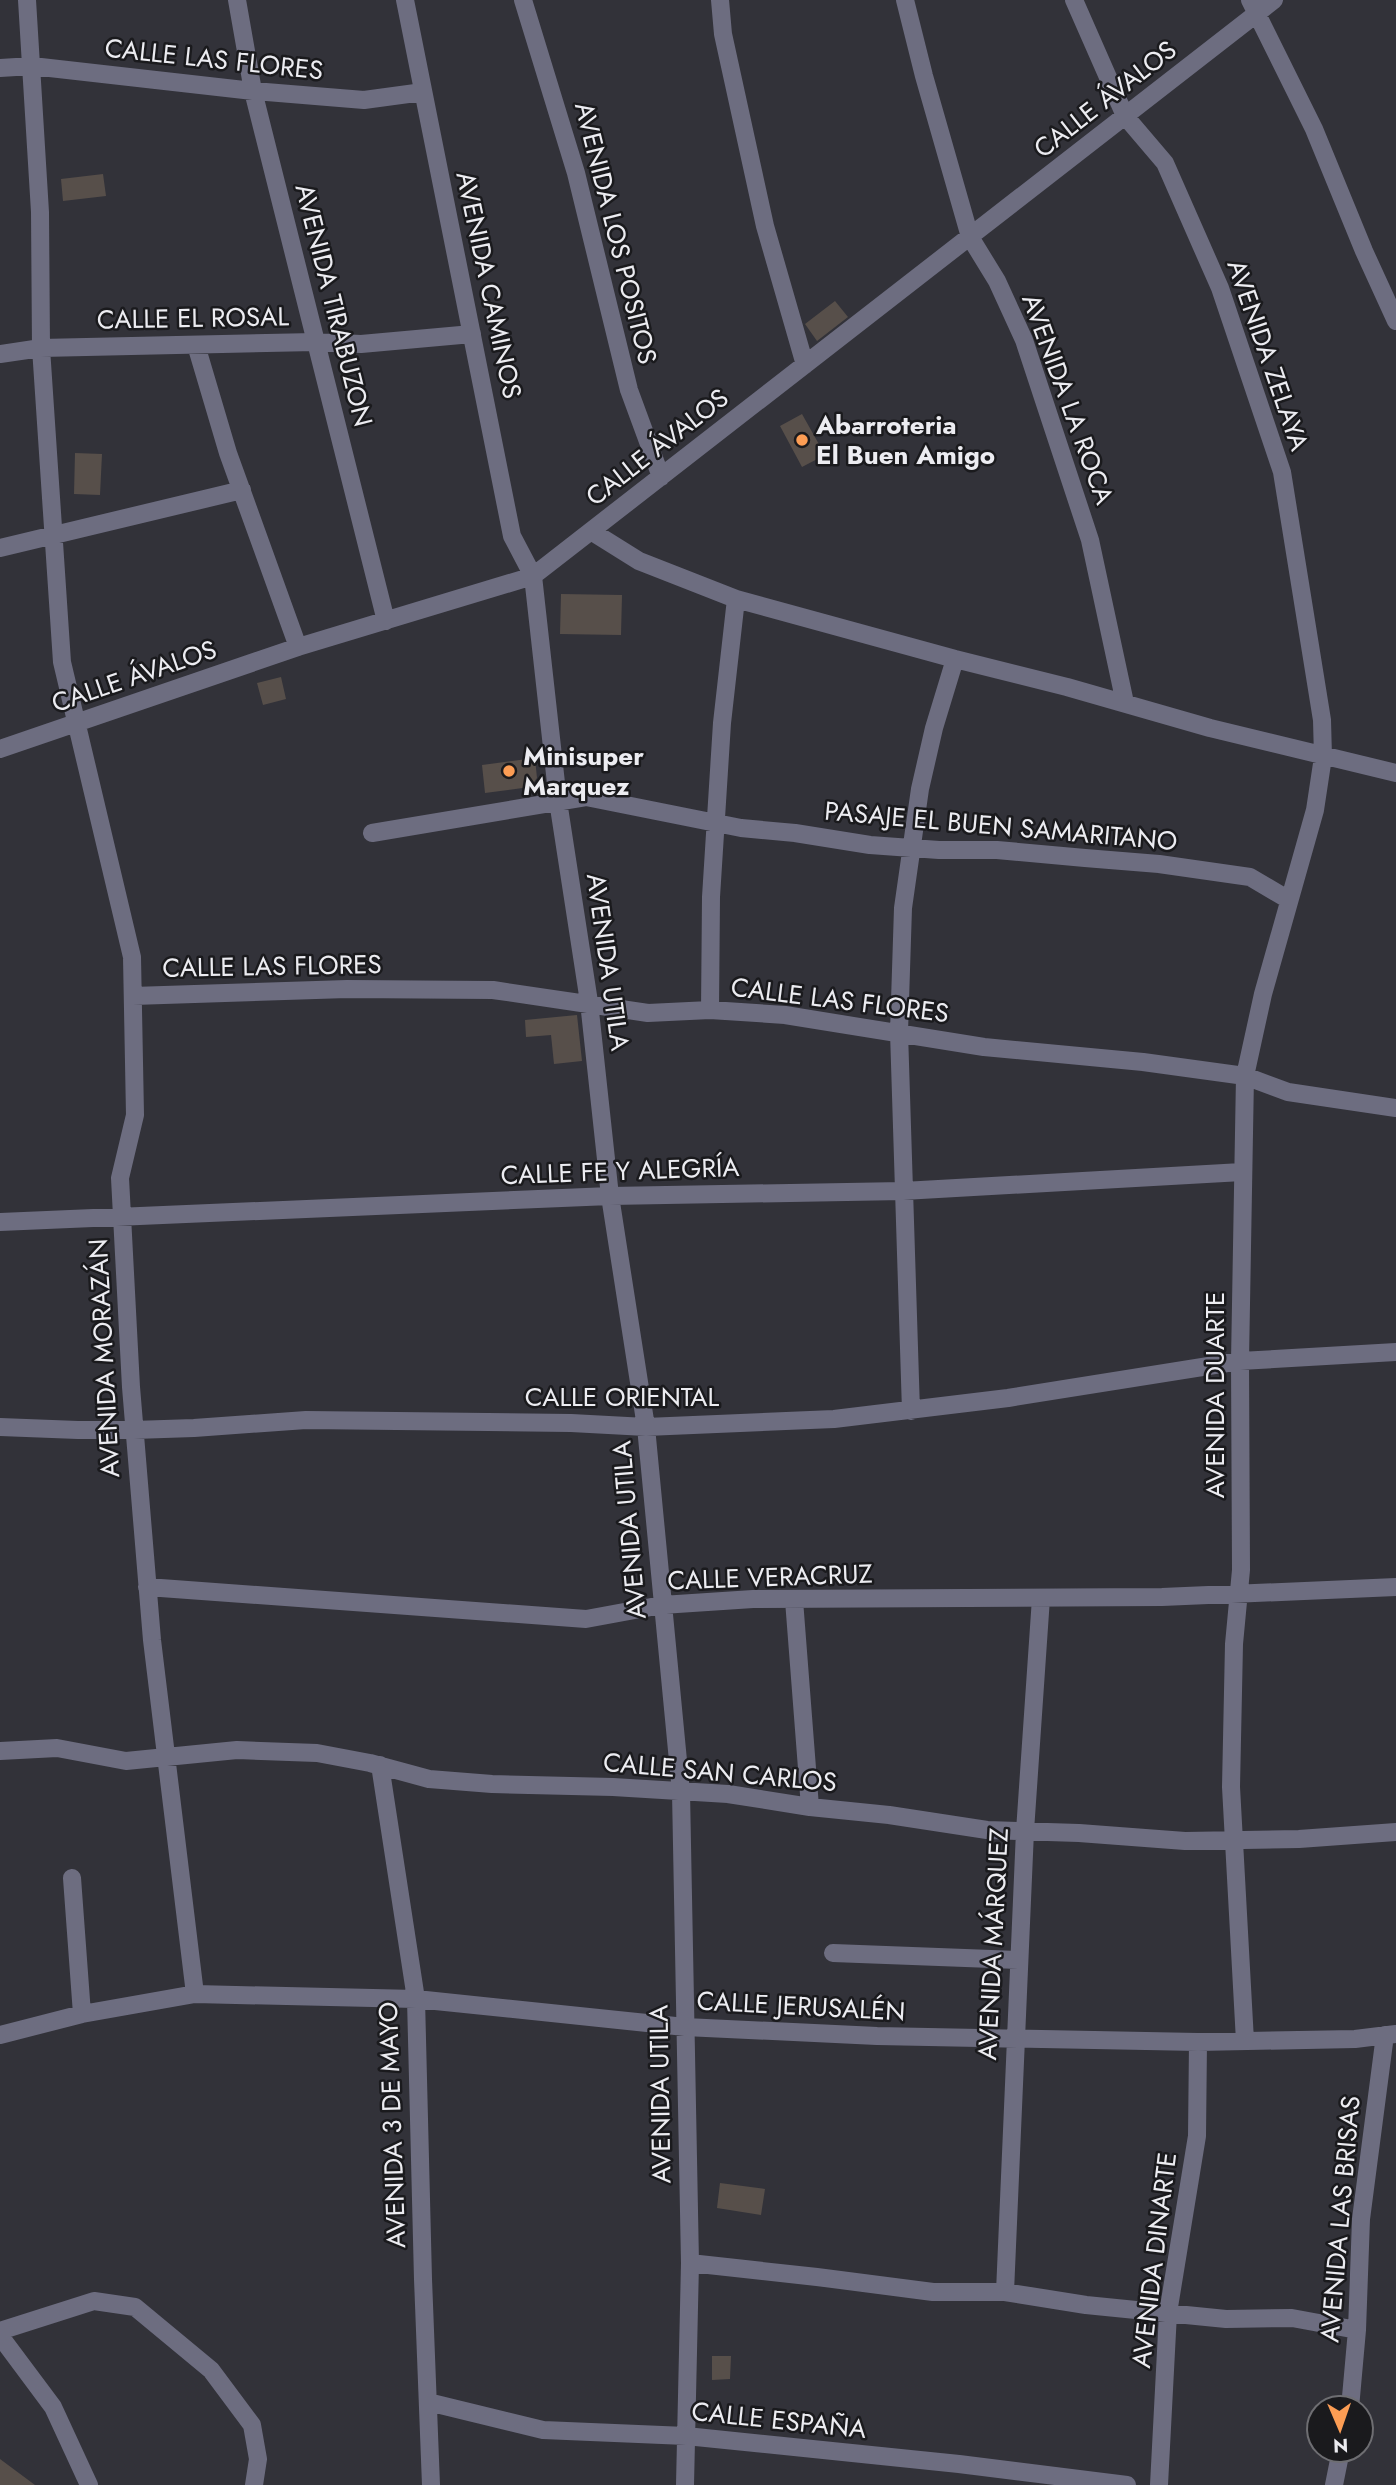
<svg xmlns="http://www.w3.org/2000/svg" width="1396" height="2485" font-family="Jost,sans-serif">
	<style>
		.building { fill: #574f4a }
		.lines { fill: none; stroke-linecap: round; stroke-linejoin: round }
		.minor { stroke: #6d6d80; stroke-width: 18 }
		.poi-dot { fill: #fc9d54; stroke: #1a1a1d; stroke-width: 2.5 }
		.labels { text-anchor: middle; stroke-width: 5; stroke-linejoin: round; paint-order: stroke }
		.street-label { font-size: 26px; fill: #ececf1; stroke: #1a1a1d }
		.poi-label { font-size: 26px; font-weight: bold; fill: #ececf1; stroke: #1a1a1d; text-anchor: start }
	</style>
	<rect width="100%" height="100%" fill="#323239"/>
	<path class="building" d="M103,174L106,196L63,201L61,179Z
		M835,301L848,317L817,341L805,324Z
		M802,414L825,455L802,467L780,426Z
		M75,453L102,454L100,495L74,494Z
		M561,594L622,595L621,635L560,634Z
		M281,677L286,699L263,705L257,683Z
		M535,758L537,778L530,787L485,793L482,765Z
		M577,1015L582,1061L554,1064L551,1035L526,1037L525,1020Z
		M720,2183L765,2189L761,2215L717,2208Z
		M712,2356H731L730,2379L712,2380Z
		M0,2459L35,2485H0Z"/>
	<g class="lines">
		<path class="minor" d="M27,0L40,212L41,348L62,662L132,957L135,1115L120,1178L131,1387L152,1640L195,1994
			M237,0L253,91L386,621
			M405,0L512,536L533,576L558,801L589,1002L610,1196L646,1427L681,1792L690,2263L685,2485
			M523,0L576,173L629,390L661,477
			M720,0L723,34L765,226L805,365
			M905,0L924,76L970,237L997,281L1024,340L1090,540L1125,703
			M1074,0L1125,116L1165,163L1220,288L1282,472L1322,720L1323,757L1315,810L1263,994L1245,1076L1240,1361L1241,1570L1234,1644L1231,1787L1245,2041
			M1250,0L1314,129L1364,251L1396,321
			M0,68L32,66L253,91L364,100L423,92
			M196,345L228,453L298,647
			M0,354L41,348L315,342L361,344L472,334
			M591,531L639,561L736,599L955,659L1067,687L1210,728L1396,773
			M0,548L242,490
			M0,749L298,647L533,576L1274,0
			M372,833L586,797L741,828L795,833L870,845L939,850H997L1085,858L1159,864L1250,877L1289,900
			M133,996L347,989L493,990L648,1013L710,1010L785,1015L984,1047L1143,1062L1245,1076L1288,1092L1396,1108
			M710,1010L711,897L722,723L736,599
			M0,1222L610,1196L903,1191L1242,1172
			M911,1411L899,1032L903,908L920,789L934,728L955,659
			M0,1427L78,1430H134L194,1428L306,1420L571,1423L646,1427L834,1419L1008,1398L1240,1361L1396,1352
			M147,1587L586,1619L662,1605L753,1599L1162,1597L1396,1587
			M794,1600L810,1807
			M0,1751L57,1748L126,1761L237,1750L317,1753L370,1763L429,1779L492,1784L613,1787L728,1794L810,1807L889,1815L987,1830L1079,1833L1185,1841L1299,1839L1396,1832
			M380,1765L416,1999L423,2279L431,2485
			M72,1878L82,2014
			M833,1953L1019,1960
			M0,2035L82,2014L195,1994L416,1999L685,2027L877,2036L1198,2042L1355,2039L1396,2034
			M690,2263L817,2277L933,2292H1005L1086,2305L1226,2319L1292,2318L1357,2330
			M1005,2292L1025,1831L1041,1598
			M0,2331L94,2301L135,2307L211,2370L252,2425L258,2459L254,2485
			M0,2336L53,2407L89,2485
			M428,2402L543,2430L686,2436L959,2464L1127,2485
			M1350,2408L1357,2330L1361,2219L1385,2035
			M1159,2485L1168,2313L1197,2136L1198,2042
			M1334,2485L1341,2450"/>
	</g>
	<g class="poi-dot">
		<circle cx="802" cy="440" r="7"/>
		<circle cx="509" cy="771" r="7"/>
	</g>
	<g class="labels">
		<g class="street-label">
			<text transform="translate(214 59) rotate(6)" y="9">CALLE LAS FLORES</text>
			<text transform="translate(1105 99) rotate(-38)" y="9">CALLE ÁVALOS</text>
			<text transform="translate(616 233) rotate(76)" y="9">AVENIDA LOS POSITOS</text>
			<text transform="translate(489 285) rotate(78)" y="9">AVENIDA CAMINOS</text>
			<text transform="translate(334 305) rotate(76)" y="9">AVENIDA TIRABUZON</text>
			<text transform="translate(193 318) rotate(-1)" y="9">CALLE EL ROSAL</text>
			<text transform="translate(1268 355) rotate(71)" y="9">AVENIDA ZELAYA</text>
			<text transform="translate(1068 399) rotate(70)" y="9">AVENIDA LA ROCA</text>
			<text transform="translate(657 447) rotate(-38)" y="9">CALLE ÁVALOS</text>
			<text transform="translate(134 676) rotate(-19)" y="9">CALLE ÁVALOS</text>
			<text transform="translate(1001 826) rotate(5)" y="9">PASAJE EL BUEN SAMARITANO</text>
			<text transform="translate(608 962) rotate(82)" y="9">AVENIDA UTILA</text>
			<text transform="translate(272 966) rotate(-1)" y="9">CALLE LAS FLORES</text>
			<text transform="translate(840 1000) rotate(7)" y="9">CALLE LAS FLORES</text>
			<text transform="translate(620 1171) rotate(-2)" y="9">CALLE FE Y ALEGRÍA</text>
			<text transform="translate(104 1358) rotate(-93)" y="9">AVENIDA MORAZÁN</text>
			<text transform="translate(1215 1395) rotate(-90)" y="9">AVENIDA DUARTE</text>
			<text x="622" y="1406">CALLE ORIENTAL</text>
			<text transform="translate(629 1530) rotate(-95)" y="9">AVENIDA UTILA</text>
			<text transform="translate(770 1577) rotate(-2)" y="9">CALLE VERACRUZ</text>
			<text transform="translate(720 1772) rotate(5)" y="9">CALLE SAN CARLOS</text>
			<text transform="translate(993 1944) rotate(-87)" y="9">AVENIDA MÁRQUEZ</text>
			<text transform="translate(801 2006) rotate(3)" y="9">CALLE JERUSALÉN</text>
			<text transform="translate(660 2094) rotate(-91)" y="9">AVENIDA UTILA</text>
			<text transform="translate(392 2125) rotate(-92)" y="9">AVENIDA 3 DE MAYO</text>
			<text transform="translate(1340 2219) rotate(-85)" y="9">AVENIDA LAS BRISAS</text>
			<text transform="translate(1154 2260) rotate(-83)" y="9">AVENIDA DINARTE</text>
			<text transform="translate(779 2420) rotate(6)" y="9">CALLE ESPAÑA</text>
		</g>
		<g class="poi-label">
			<text x="816" y="434">Abarroteria<tspan x="816" dy="30">El Buen Amigo</tspan></text>
			<text x="523" y="765">Minisuper<tspan x="523" dy="30">Marquez</tspan></text>
		</g>
	</g>
	<g transform="translate(1340 2429) rotate(178)"><circle r="33" fill="#1a1a1d" stroke="#6e6e72" stroke-width="2"/>
	<path d="M0-5L12 26L0 18L-12 26Z" fill="#fc9d54"/>
	<text y="-10" font-size="19" font-weight="bold" text-anchor="middle" fill="#ececf1">N</text>
	</g>
</svg>
